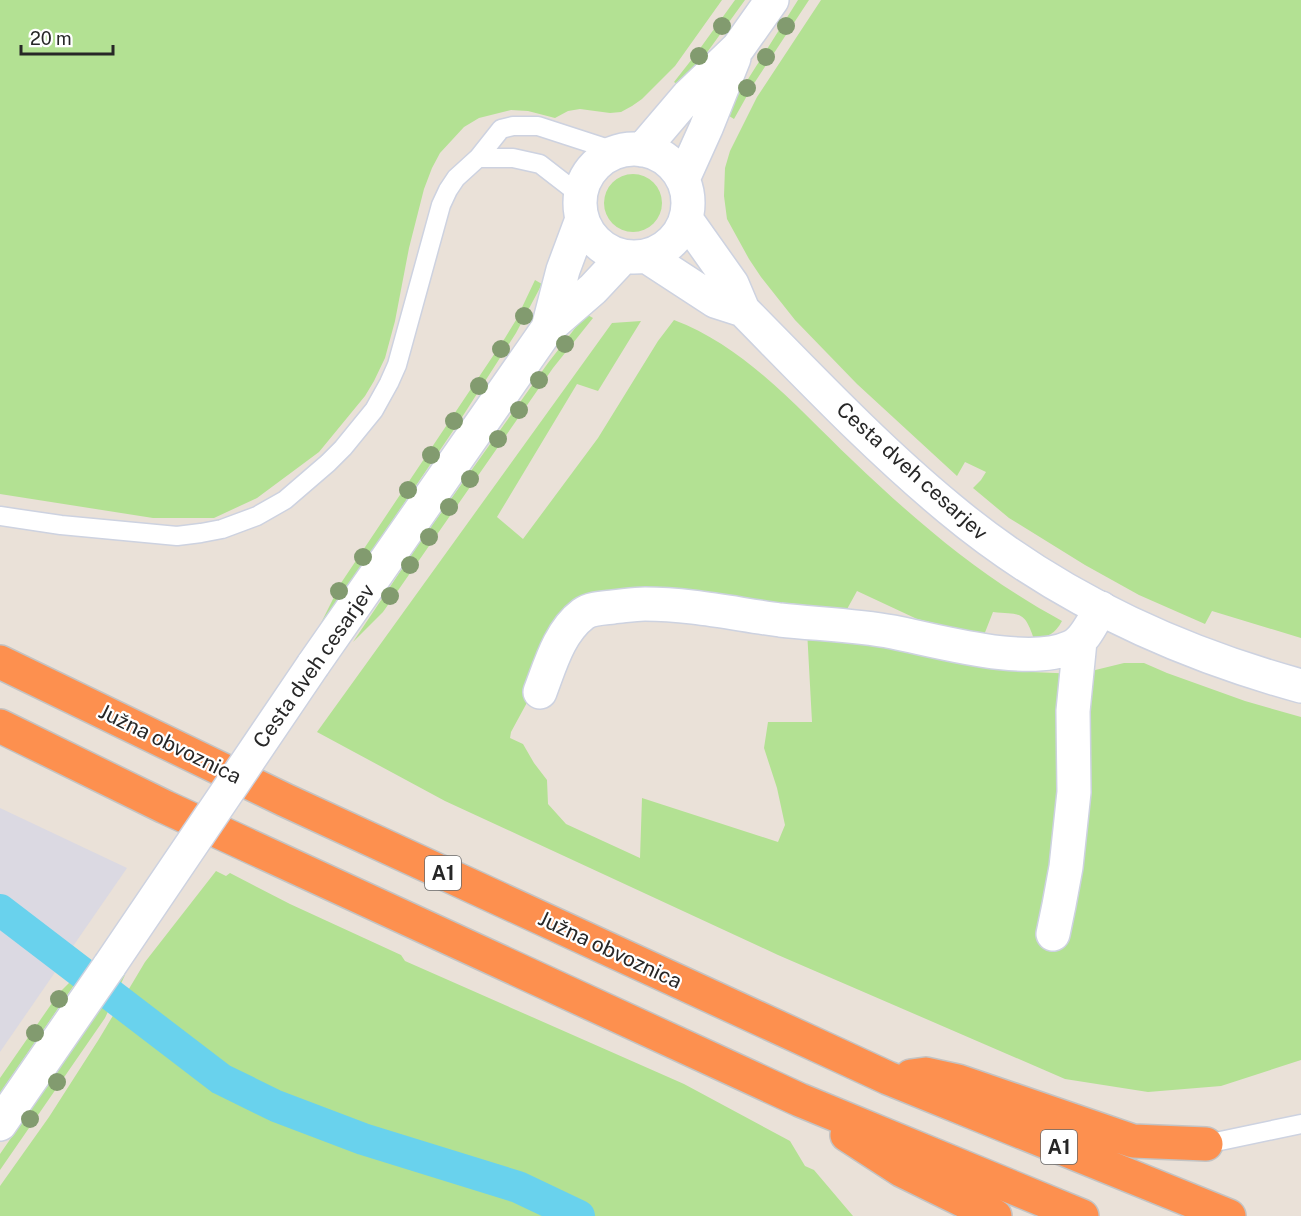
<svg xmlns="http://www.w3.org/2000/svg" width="1301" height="1216" font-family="'Public Sans',sans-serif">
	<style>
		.industrial { fill: #dbd9e2 }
		.green { fill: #b3e193 }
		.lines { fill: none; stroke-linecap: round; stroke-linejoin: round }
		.canal { stroke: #69d2ed; stroke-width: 32 }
		.service-casing { stroke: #cdd2e0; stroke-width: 21 }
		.minor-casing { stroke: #cdd2e0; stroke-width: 36 }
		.tertiary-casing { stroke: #cdd2e0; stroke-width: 36 }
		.motorway-casing { stroke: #c3c3c3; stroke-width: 36 }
		.service { stroke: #fff; stroke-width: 18 }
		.minor { stroke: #fff; stroke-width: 33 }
		.tertiary { stroke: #fff; stroke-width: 33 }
		.motorway { stroke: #fd904f; stroke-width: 33 }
		.tertiary-bridge-casing { stroke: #cdd2e0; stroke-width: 36; stroke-linecap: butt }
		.tertiary-bridge { stroke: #fff; stroke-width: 33 }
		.tree { fill: #829b6f }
		.labels { text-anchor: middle; stroke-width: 4.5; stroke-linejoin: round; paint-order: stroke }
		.shield { fill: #fff; stroke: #686868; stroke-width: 1.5 }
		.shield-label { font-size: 20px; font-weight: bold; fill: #272727 }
		.street-label { font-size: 21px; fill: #272727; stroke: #fff }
	</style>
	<rect width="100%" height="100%" fill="#eae1d8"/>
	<path class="industrial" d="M0,808L127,868L0,1052Z"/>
	<path class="green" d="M0,0H722L675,66L642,99L632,106L621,112L610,113L580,109L568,111L555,118L528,111L511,110L479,118L464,127L440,153L432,168L424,189L409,248L395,321L385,358L374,381L365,396L319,452L257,498L214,518H153L0,494Z
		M735,0H745L682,87L674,82L696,54Z
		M798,0H809L753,85L734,119L726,114Z
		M821,0H1301V638L1212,611L1205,624L1139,595L1085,565L1009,518L973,488L981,480L986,472L965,462L957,476L857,384L795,320L761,277L749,259L727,219L724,196L725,168L730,151L757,97Z
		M604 203a29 29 0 1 1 58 0a29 29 0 1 1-58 0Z
		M535,280L542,284L516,333L457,425L321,626L320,625L341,583L505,338L516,320Z
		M586,314L593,318L553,368L383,612L353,642L418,545L548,363Z
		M674,320C746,347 798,409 852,460C918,523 981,577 1062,621C1055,634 1048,637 1034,639C1024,610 1021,615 993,612L984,635L917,619L857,591L846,611L789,603L784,614L671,597L567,629L511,732L510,738L523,744L534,763L547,780L548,804L566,824L640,858L642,798L778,842L785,825L777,788L764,748L768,722H812L807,630L966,662L1031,672L1079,674L1124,663H1144L1167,673L1245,701L1301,717V1060L1221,1086L1148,1092L1065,1079L778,955L523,837L445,801L317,732L612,323L641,321L598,391L577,384L497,517L523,539L598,438L658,341Z
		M216,871L226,876L230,873L290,904L401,955L405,961L684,1084L790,1141L805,1166L814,1170L853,1216H0V1186L49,1117L99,1039L145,962Z
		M90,962L0,1093V1078L59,993Z
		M124,974L125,975L105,1018L0,1170V1154Z"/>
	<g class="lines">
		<path class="canal" d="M0,910L221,1079L276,1106L363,1139L518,1187L579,1216"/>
		<g class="service-casing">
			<path id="service" d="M478,158H513L540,164L580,195
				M0,516L61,525L177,536L201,533L222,529L257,516L285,500L328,463L343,448L374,410L389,383L397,365L441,205L448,190L456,178L478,158L501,129L513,126H538L618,152
				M1206,1144L1301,1124"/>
		</g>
		<g class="minor-casing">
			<path id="minor" d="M540,692C550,666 559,632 583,614C591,608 604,608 613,607C624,606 634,604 645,604C690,604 735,614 780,620C817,624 855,625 893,632C939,641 1028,667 1071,647C1085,641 1093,621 1101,608
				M1053,934L1059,905L1066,867L1074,792L1073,711L1080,641"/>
		</g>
		<g class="tertiary-casing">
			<path id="tertiary" d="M580 203a54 54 0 1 1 108 0a54 54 0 1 1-108 0Z
				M642,150L688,96L738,48L772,0
				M683,179L706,128L734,58
				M686,219L732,284L743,310C810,378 876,448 950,509C1052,594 1173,651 1301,686
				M646,256L715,301L743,310
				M548,328L563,270L582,219
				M313,665L548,328L593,289L623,257
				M0,1124L110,965"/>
		</g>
		<g class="motorway-casing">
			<path id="motorway" d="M0,662L285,800L823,1048L888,1078L1229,1216
				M0,726L165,807L800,1100L1082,1216
				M911,1076L926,1074L958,1081L1133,1141L1206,1144
				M847,1135L901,1170L995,1216"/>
		</g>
		<use href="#service" class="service"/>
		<use href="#minor" class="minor"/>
		<use href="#tertiary" class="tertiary"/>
		<use href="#motorway" class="motorway"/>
		<g class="tertiary-bridge-casing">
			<path id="tertiary-bridge" d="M110,965L313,665"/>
		</g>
		<use href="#tertiary-bridge" class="tertiary-bridge"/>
	</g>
	<g class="tree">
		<circle cx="722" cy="26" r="9"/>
		<circle cx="786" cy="26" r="9"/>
		<circle cx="699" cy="56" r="9"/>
		<circle cx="766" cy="57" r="9"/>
		<circle cx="747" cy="88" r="9"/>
		<circle cx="524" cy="316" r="9"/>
		<circle cx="565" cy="344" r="9"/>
		<circle cx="501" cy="349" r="9"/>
		<circle cx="539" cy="380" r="9"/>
		<circle cx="479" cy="386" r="9"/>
		<circle cx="519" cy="410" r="9"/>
		<circle cx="454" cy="421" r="9"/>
		<circle cx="498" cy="439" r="9"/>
		<circle cx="431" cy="455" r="9"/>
		<circle cx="470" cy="479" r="9"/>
		<circle cx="408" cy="490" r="9"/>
		<circle cx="449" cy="507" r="9"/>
		<circle cx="429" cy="537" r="9"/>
		<circle cx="363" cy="557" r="9"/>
		<circle cx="410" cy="565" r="9"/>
		<circle cx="339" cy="591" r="9"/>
		<circle cx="390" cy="596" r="9"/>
		<circle cx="59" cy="999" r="9"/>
		<circle cx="35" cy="1033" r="9"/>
		<circle cx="57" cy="1082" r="9"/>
		<circle cx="30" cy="1119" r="9"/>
	</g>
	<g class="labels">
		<g class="shield">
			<rect x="425" y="856" width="36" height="34" rx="4.5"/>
			<rect x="1041" y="1130" width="36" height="34" rx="4.5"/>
		</g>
		<g class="shield-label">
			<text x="443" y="880">A1</text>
			<text x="1059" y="1154">A1</text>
		</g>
		<g class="street-label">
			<text transform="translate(912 471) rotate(42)" y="7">Cesta dveh cesarjev</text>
			<text transform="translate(314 666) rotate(-55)" y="7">Cesta dveh cesarjev</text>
			<text transform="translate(170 744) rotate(26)" y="7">Južna obvoznica</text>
			<text transform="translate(610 950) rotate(25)" y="7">Južna obvoznica</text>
		</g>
	</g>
	<path d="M21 45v9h92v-9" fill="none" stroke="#272727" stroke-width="3"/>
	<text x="30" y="45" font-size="18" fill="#272727" stroke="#ffffff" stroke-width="4.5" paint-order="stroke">20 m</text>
</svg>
